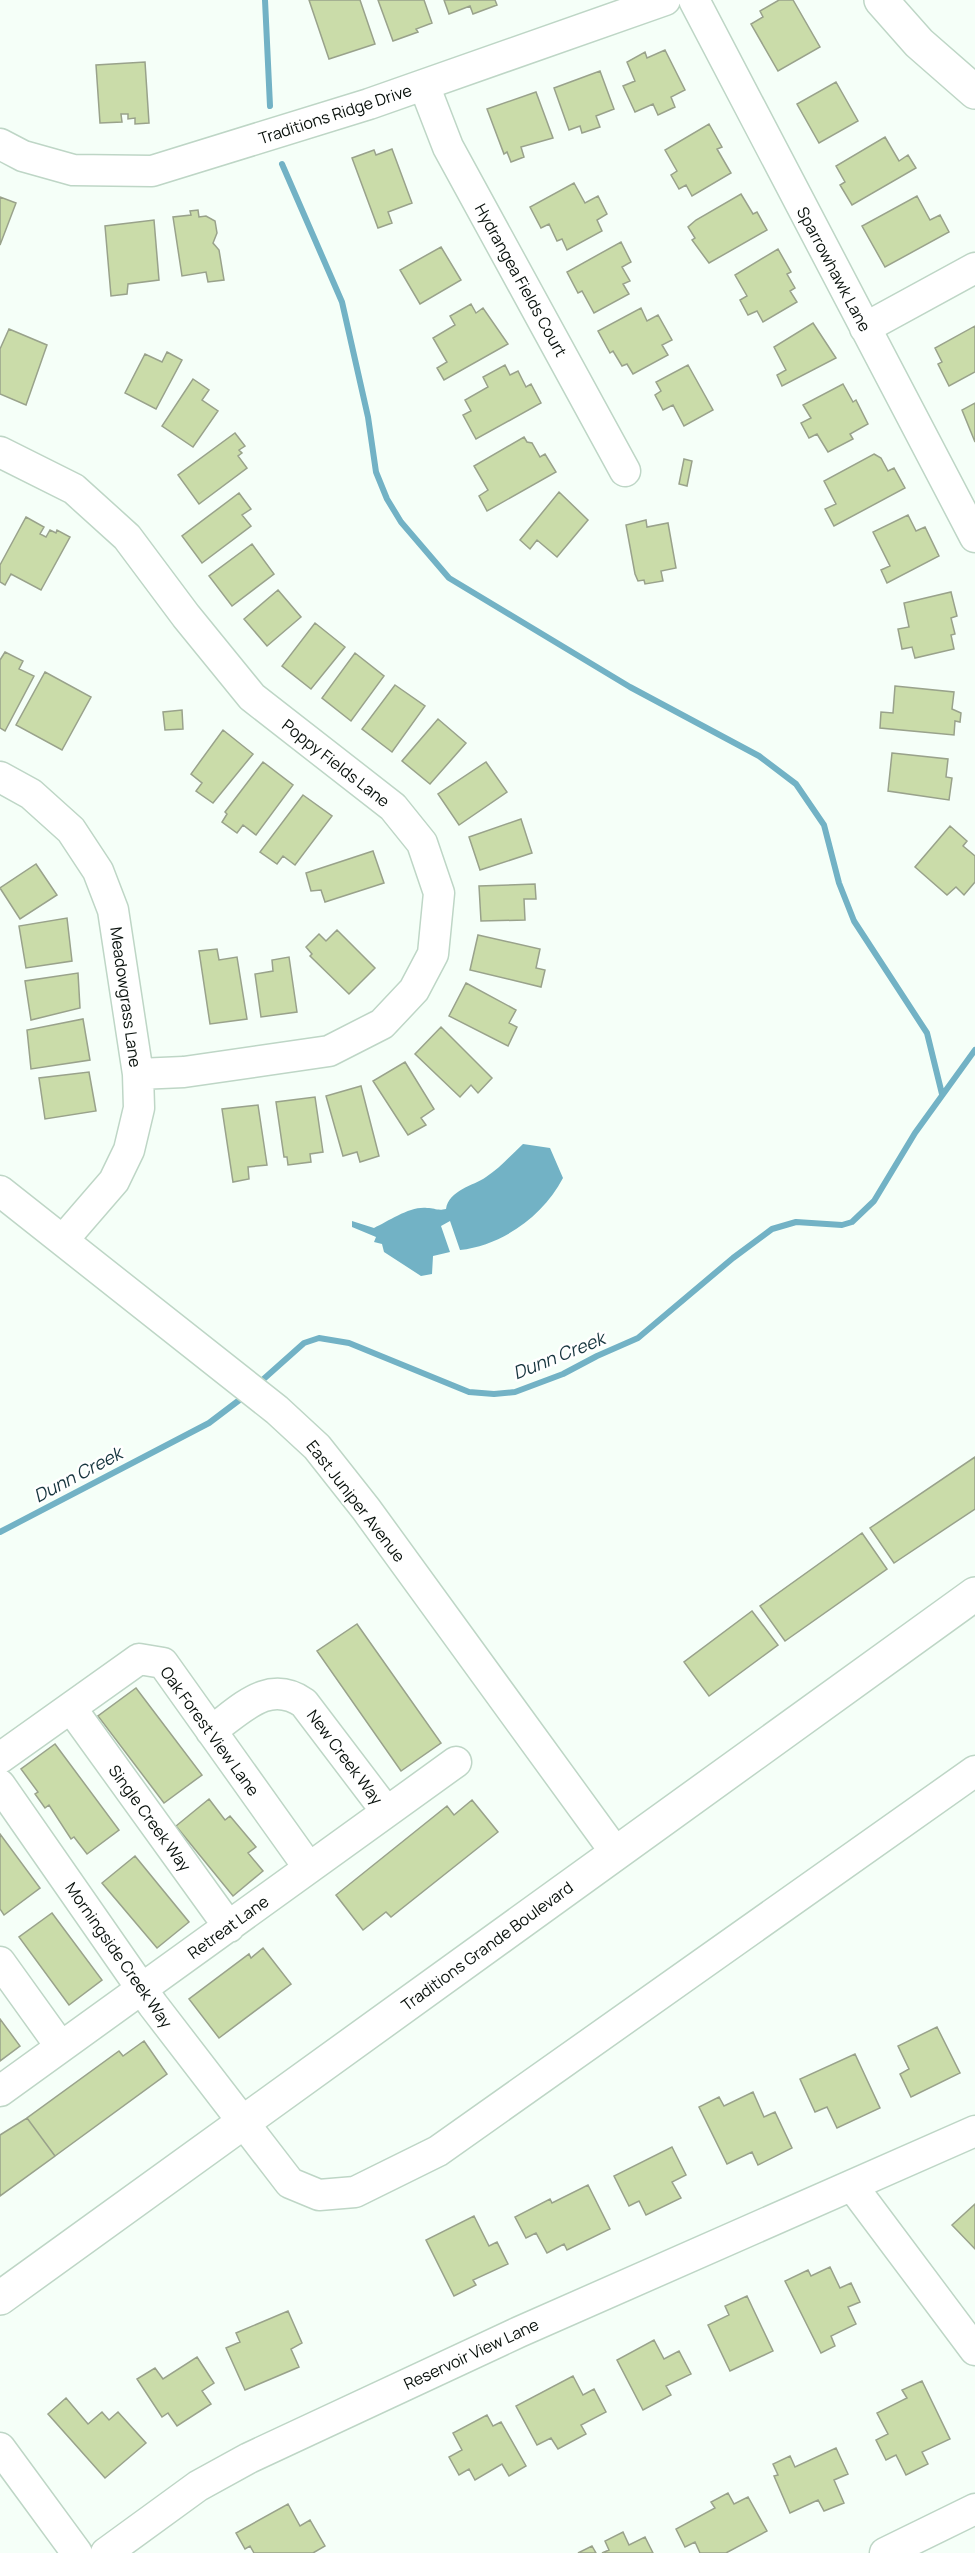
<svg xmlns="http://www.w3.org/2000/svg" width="975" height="2553" font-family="Manrope,sans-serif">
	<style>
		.water { fill: #72b2c5 }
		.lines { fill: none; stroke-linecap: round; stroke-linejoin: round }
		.stream { stroke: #72b2c5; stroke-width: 6 }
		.building { fill: #cadca9; stroke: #99a28b; stroke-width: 1.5 }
		.minor-casing { stroke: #bed6c6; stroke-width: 33 }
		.major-casing { stroke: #bed6c6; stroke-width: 36 }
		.minor { stroke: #fff; stroke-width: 30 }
		.major { stroke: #fff; stroke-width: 33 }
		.labels { text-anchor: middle; stroke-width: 5; stroke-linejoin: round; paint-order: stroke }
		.street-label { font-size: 16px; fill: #08100b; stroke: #fff }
		.water-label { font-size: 18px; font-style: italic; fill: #15343d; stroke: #fff }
	</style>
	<rect width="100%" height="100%" fill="#f5fff8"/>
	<path class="water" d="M523,1144L550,1148L563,1178C543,1216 503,1245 460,1250L450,1221L441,1226L450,1252L433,1256L432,1274L421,1276L384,1252L382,1244L374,1242L376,1237L352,1227V1221L374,1228C389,1221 410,1206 427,1208C435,1208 437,1211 446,1209C449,1190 473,1186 486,1177C499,1169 511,1155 523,1144Z"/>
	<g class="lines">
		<path class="stream" d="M265,0L270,106
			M282,164L342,302L368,417L376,472L387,499L401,522L449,578L630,687L759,756L796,784L824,825L839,883L854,921L927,1033L942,1094
			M258,1384L304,1343L319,1338L349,1343L469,1392L494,1394L515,1392L563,1374L597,1356L638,1338L733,1258L772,1229L796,1222L842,1225L852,1222L874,1201L915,1133L975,1050
			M0,1532L209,1423L246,1395"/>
	</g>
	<path class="building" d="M309,0H360L375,44L329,59Z
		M378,0H424L432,23L416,29L418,32L393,41Z
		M444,0H495L497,5L473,14L470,6L449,14Z
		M779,0H793L820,47L778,71L751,24L763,17L760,11Z
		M665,50L685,90L671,97L675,107L658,115L653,104L635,112L623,86L635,81L627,62L645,52L647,58Z
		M145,62L149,123L135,124V118L128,119V114H121L122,122L100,123L96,65Z
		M600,71L614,109L596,116L600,127L582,133L580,126L569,130L554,88Z
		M836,82L858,121L819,143L797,104Z
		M536,92L553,138L521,147L524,157L511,162L507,152L504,154L487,109Z
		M709,124L722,147L717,149L731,173L692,196L686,185L679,189L671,175L677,171L665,150Z
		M885,137L899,161L908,155L916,168L852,205L840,185L845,182L836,166Z
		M392,149L412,203L388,212L392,223L378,228L352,158L374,150L376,155Z
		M574,183L585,203L598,196L607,214L597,220L602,231L567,250L562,239L557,241L549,224L541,228L530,207Z
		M741,194L753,214L757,212L767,230L709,263L692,240L695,238L688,227L696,220Z
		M917,196L930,220L940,215L949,232L885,267L862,226Z
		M0,197L16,203L0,245Z
		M198,210L199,217L206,216L215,221L217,233L213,243L219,250L224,280L208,282L206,272L182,276L173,217L191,215L190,211Z
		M154,220L159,280L128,284L127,294L111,296L105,226Z
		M621,242L631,262L622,267L630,281L623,284L629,294L594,313L582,291L578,293L567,272Z
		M441,247L461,280L420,304L400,270Z
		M778,249L791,272L787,274L795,288L790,291L797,302L763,322L757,311L748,315L740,300L747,296L735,275Z
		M471,304L476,313L483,308L508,344L444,380L437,368L447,362L433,338L455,325L450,316Z
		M641,308L647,321L658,315L672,340L662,345L668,355L633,374L627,364L622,366L613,351L610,353L598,331Z
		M813,323L836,358L782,386L777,375L786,370L774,347Z
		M975,326V372L949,386L938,364L942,362L935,348Z
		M9,329L47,345L26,405L0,394V349Z
		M167,352L182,360L156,409L125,393L145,354L162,362Z
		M505,365L510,375L518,371L526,387L531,384L541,403L476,439L463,415L471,411L465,400L488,387L483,377Z
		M688,365L713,410L684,426L673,405L663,410L655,395L661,391L656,382Z
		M193,379L209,390L202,400L218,411L193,447L162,426Z
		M843,384L853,402L856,400L868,424L850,434L853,439L828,452L817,434L809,438L801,423L811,418L803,405Z
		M975,403V442L962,410Z
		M235,433L245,446L239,450L242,453L238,456L247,468L199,504L178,475Z
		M524,437L527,442L532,443L540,457L545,454L556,472L487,511L479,496L488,490L474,466Z
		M874,454L881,458L888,471L894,468L905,488L834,526L825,509L836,504L824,481Z
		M684,459L692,461L687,486L679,484Z
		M559,492L588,520L557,557L537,540L530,549L520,540Z
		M239,493L251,509L242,515L251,526L202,563L182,536Z
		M908,515L916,531L925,527L939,556L887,583L881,570L890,566L873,532Z
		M26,517L44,527L40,534L46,537L50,530L56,533L57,530L70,537L41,590L11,574L5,585L0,582V565Z
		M646,520L647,527L668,523L676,568L661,571L663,581L645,584L644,580L638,581L635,574L626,525Z
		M252,544L274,574L232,606L209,576Z
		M278,590L301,617L267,646L244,619Z
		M951,592L957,616L951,618L955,634L951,635L954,649L915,658L912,647L902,649L898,629L909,627L904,603Z
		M315,623L345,647L311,689L282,666Z
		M5,652L23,661L19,669L34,676L5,731L0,728V660Z
		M355,653L384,676L351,721L322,698Z
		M45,672L91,697L62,750L16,725Z
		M395,685L425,706L392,752L362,729Z
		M895,686L954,692L952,709L961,713L960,722L955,721L954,735L880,728L881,712L893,713Z
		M182,710L183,729L165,730L163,712Z
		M438,719L466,743L430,784L402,761Z
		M223,730L253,754L213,803L196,791L202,783L191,774Z
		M892,753L948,759L946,777L952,778L949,800L888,791Z
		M263,762L293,785L256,835L243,825L237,833L222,822L227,814L225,812Z
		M486,762L507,792L459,825L438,794Z
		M303,795L332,816L295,865L283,856L277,864L260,852Z
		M521,819L532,853L480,870L469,837Z
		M950,826L967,841L963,846L975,856V882L964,895L956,887L947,895L915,867Z
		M373,851L384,883L325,902L321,890L311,891L306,873Z
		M36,864L57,895L20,919L0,888Z
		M535,884L536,899H524L525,920L481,921L479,886Z
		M67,918L72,961L26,968L19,926Z
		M337,930L375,968L349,994L310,956L312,954L306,947L319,934L326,941Z
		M478,935L540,949L536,968L545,970L541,987L470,970Z
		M217,949L219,960L237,957L247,1019L210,1024L199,951Z
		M289,957L297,1012L261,1017L255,974L273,971L272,960Z
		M78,973L80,1008L31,1020L25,981Z
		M466,983L516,1010L509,1023L517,1027L508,1046L449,1016Z
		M83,1019L90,1060L31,1069L27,1030Z
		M441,1027L492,1078L478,1093L471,1085L460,1097L415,1054Z
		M405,1062L434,1109L421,1118L426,1125L408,1135L373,1081Z
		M89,1072L96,1111L45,1119L39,1078Z
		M361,1086L379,1156L360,1162L357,1152L343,1156L326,1096Z
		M315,1097L323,1152L310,1154L311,1162L288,1165L287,1157H284L276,1102Z
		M258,1105L267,1165L248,1167L249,1179L233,1182L222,1109Z
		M975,1457V1509L894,1563L870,1528Z
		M862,1533L887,1569L785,1641L760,1606Z
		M752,1611L778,1645L709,1696L684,1662Z
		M357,1624L441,1743L401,1771L317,1651Z
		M136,1688L202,1775L164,1803L98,1716Z
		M55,1744L119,1830L87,1854L74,1837L71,1839L49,1805L45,1808L35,1794L38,1792L21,1769Z
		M209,1799L225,1820L230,1816L256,1847L248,1853L263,1871L233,1896L176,1826Z
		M472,1800L498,1832L391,1917L386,1912L363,1930L336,1895L447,1806L454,1815Z
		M0,1834L40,1888L4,1915L0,1909Z
		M135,1856L189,1922L157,1948L102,1883Z
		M52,1913L102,1980L69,2005L19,1937Z
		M263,1948L291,1984L219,2038L189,1999L249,1954L251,1958Z
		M0,2019L20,2046L0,2061Z
		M937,2027L960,2073L911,2097L900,2074L909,2069L898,2046Z
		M144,2041L167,2074L55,2156L27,2118L119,2051L123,2056Z
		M855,2054L880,2108L837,2128L827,2107L815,2112L800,2079Z
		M753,2092L764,2117L775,2112L792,2148L758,2165L752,2152L727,2164L699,2107L719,2097L724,2106Z
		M27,2118L55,2156L0,2196V2135Z
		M672,2147L686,2175L672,2182L681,2198L646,2215L639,2201L629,2206L614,2176Z
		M588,2185L610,2229L567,2250L564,2244L547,2253L536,2233L526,2238L515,2217L550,2199L552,2203Z
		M975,2204V2249L952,2225Z
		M474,2216L489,2246L497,2242L508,2264L473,2280L476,2285L454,2296L426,2240Z
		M830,2267L840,2288L851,2283L860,2302L848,2307L856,2324L831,2336L835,2346L821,2353L785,2281L808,2270L811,2276Z
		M747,2296L773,2351L730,2371L708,2325L729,2315L725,2306Z
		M288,2311L302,2343L291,2349L299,2367L245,2390L226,2348L240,2342L236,2333Z
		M654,2340L664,2359L679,2351L691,2374L666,2386L671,2395L643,2410L617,2360Z
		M197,2357L214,2383L202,2391L211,2404L177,2426L168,2413L162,2417L137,2379L155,2368L163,2379Z
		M573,2376L583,2395L594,2389L606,2412L581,2425L586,2434L558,2449L551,2438L537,2445L516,2406Z
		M922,2381L950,2439L922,2452L928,2464L906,2475L896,2455L886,2460L876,2440L888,2434L877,2413L907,2398L902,2390Z
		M66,2398L88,2424L102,2412L109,2420L118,2412L146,2443L105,2478L48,2414Z
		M487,2415L493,2426L501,2422L526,2466L509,2476L502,2464L475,2480L469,2469L459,2475L449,2457L462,2450L453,2433Z
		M836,2448L848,2474L834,2480L844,2503L824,2511L818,2500L790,2513L774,2476L778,2475L773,2464L790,2456L795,2467Z
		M728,2493L734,2504L748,2497L767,2531L726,2553H700L695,2542L685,2547L676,2529L715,2508L711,2502Z
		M288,2504L300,2526L310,2520L325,2546L313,2553H254L250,2546L245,2549L236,2533Z
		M623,2532L629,2545L645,2537L653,2553H602L609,2550L605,2541Z
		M592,2546L596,2553H578Z"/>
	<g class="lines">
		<g class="minor-casing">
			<path id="minor" d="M694,0L975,537
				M424,85L448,147L625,471
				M0,144L23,156L73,170L152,171L369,104L665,0
				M865,328L975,268
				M0,452L74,489L127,537L186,616L252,697L393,807L422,843L439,893L433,954L414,990L382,1024L329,1051L184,1072L138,1074
				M0,777L31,794L71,830L98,871L113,910L138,1074L139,1108L129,1150L114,1181L63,1240
				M0,1191L277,1410L317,1447L366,1509L616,1853
				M71,1708L229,1927
				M211,1731C241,1710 268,1678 304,1703L386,1811
				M0,1758L139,1659L163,1663L309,1868
				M0,1785L153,2005L290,2183L319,2195L355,2192L438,2151L975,1771
				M0,1962L61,2047
				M0,2091L456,1762
				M853,2187L975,2350
				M0,2448L77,2553
				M106,2553L198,2486L249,2458L519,2332L975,2131
				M885,2553L975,2509"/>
		</g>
		<g class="major-casing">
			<path id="major" d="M881,0L919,43L975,92
				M0,2298L975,1594"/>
		</g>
		<use href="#minor" class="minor"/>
		<use href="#major" class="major"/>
	</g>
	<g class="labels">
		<g class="street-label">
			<text transform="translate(335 114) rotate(-18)" y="6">Traditions Ridge Drive</text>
			<text transform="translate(834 269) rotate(62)" y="6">Sparrowhawk Lane</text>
			<text transform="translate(521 280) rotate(61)" y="6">Hydrangea Fields Court</text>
			<text transform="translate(336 763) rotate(38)" y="6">Poppy Fields Lane</text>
			<text transform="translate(126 997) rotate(82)" y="6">Meadowgrass Lane</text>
			<text transform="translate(356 1501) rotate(52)" y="6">East Juniper Avenue</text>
			<text transform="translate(210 1731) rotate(54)" y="6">Oak Forest View Lane</text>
			<text transform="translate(345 1757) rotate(53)" y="6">New Creek Way</text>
			<text transform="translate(150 1818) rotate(54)" y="6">Single Creek Way</text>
			<text transform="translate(228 1927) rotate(-36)" y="6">Retreat Lane</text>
			<text transform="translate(487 1946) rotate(-36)" y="6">Traditions Grande Boulevard</text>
			<text transform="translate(119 1955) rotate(55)" y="6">Morningside Creek Way</text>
			<text transform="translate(471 2354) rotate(-25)" y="6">Reservoir View Lane</text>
		</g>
		<g class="water-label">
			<text transform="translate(559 1356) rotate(-22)" y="6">Dunn Creek</text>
			<text transform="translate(78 1475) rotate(-28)" y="6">Dunn Creek</text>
		</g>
	</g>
</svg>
